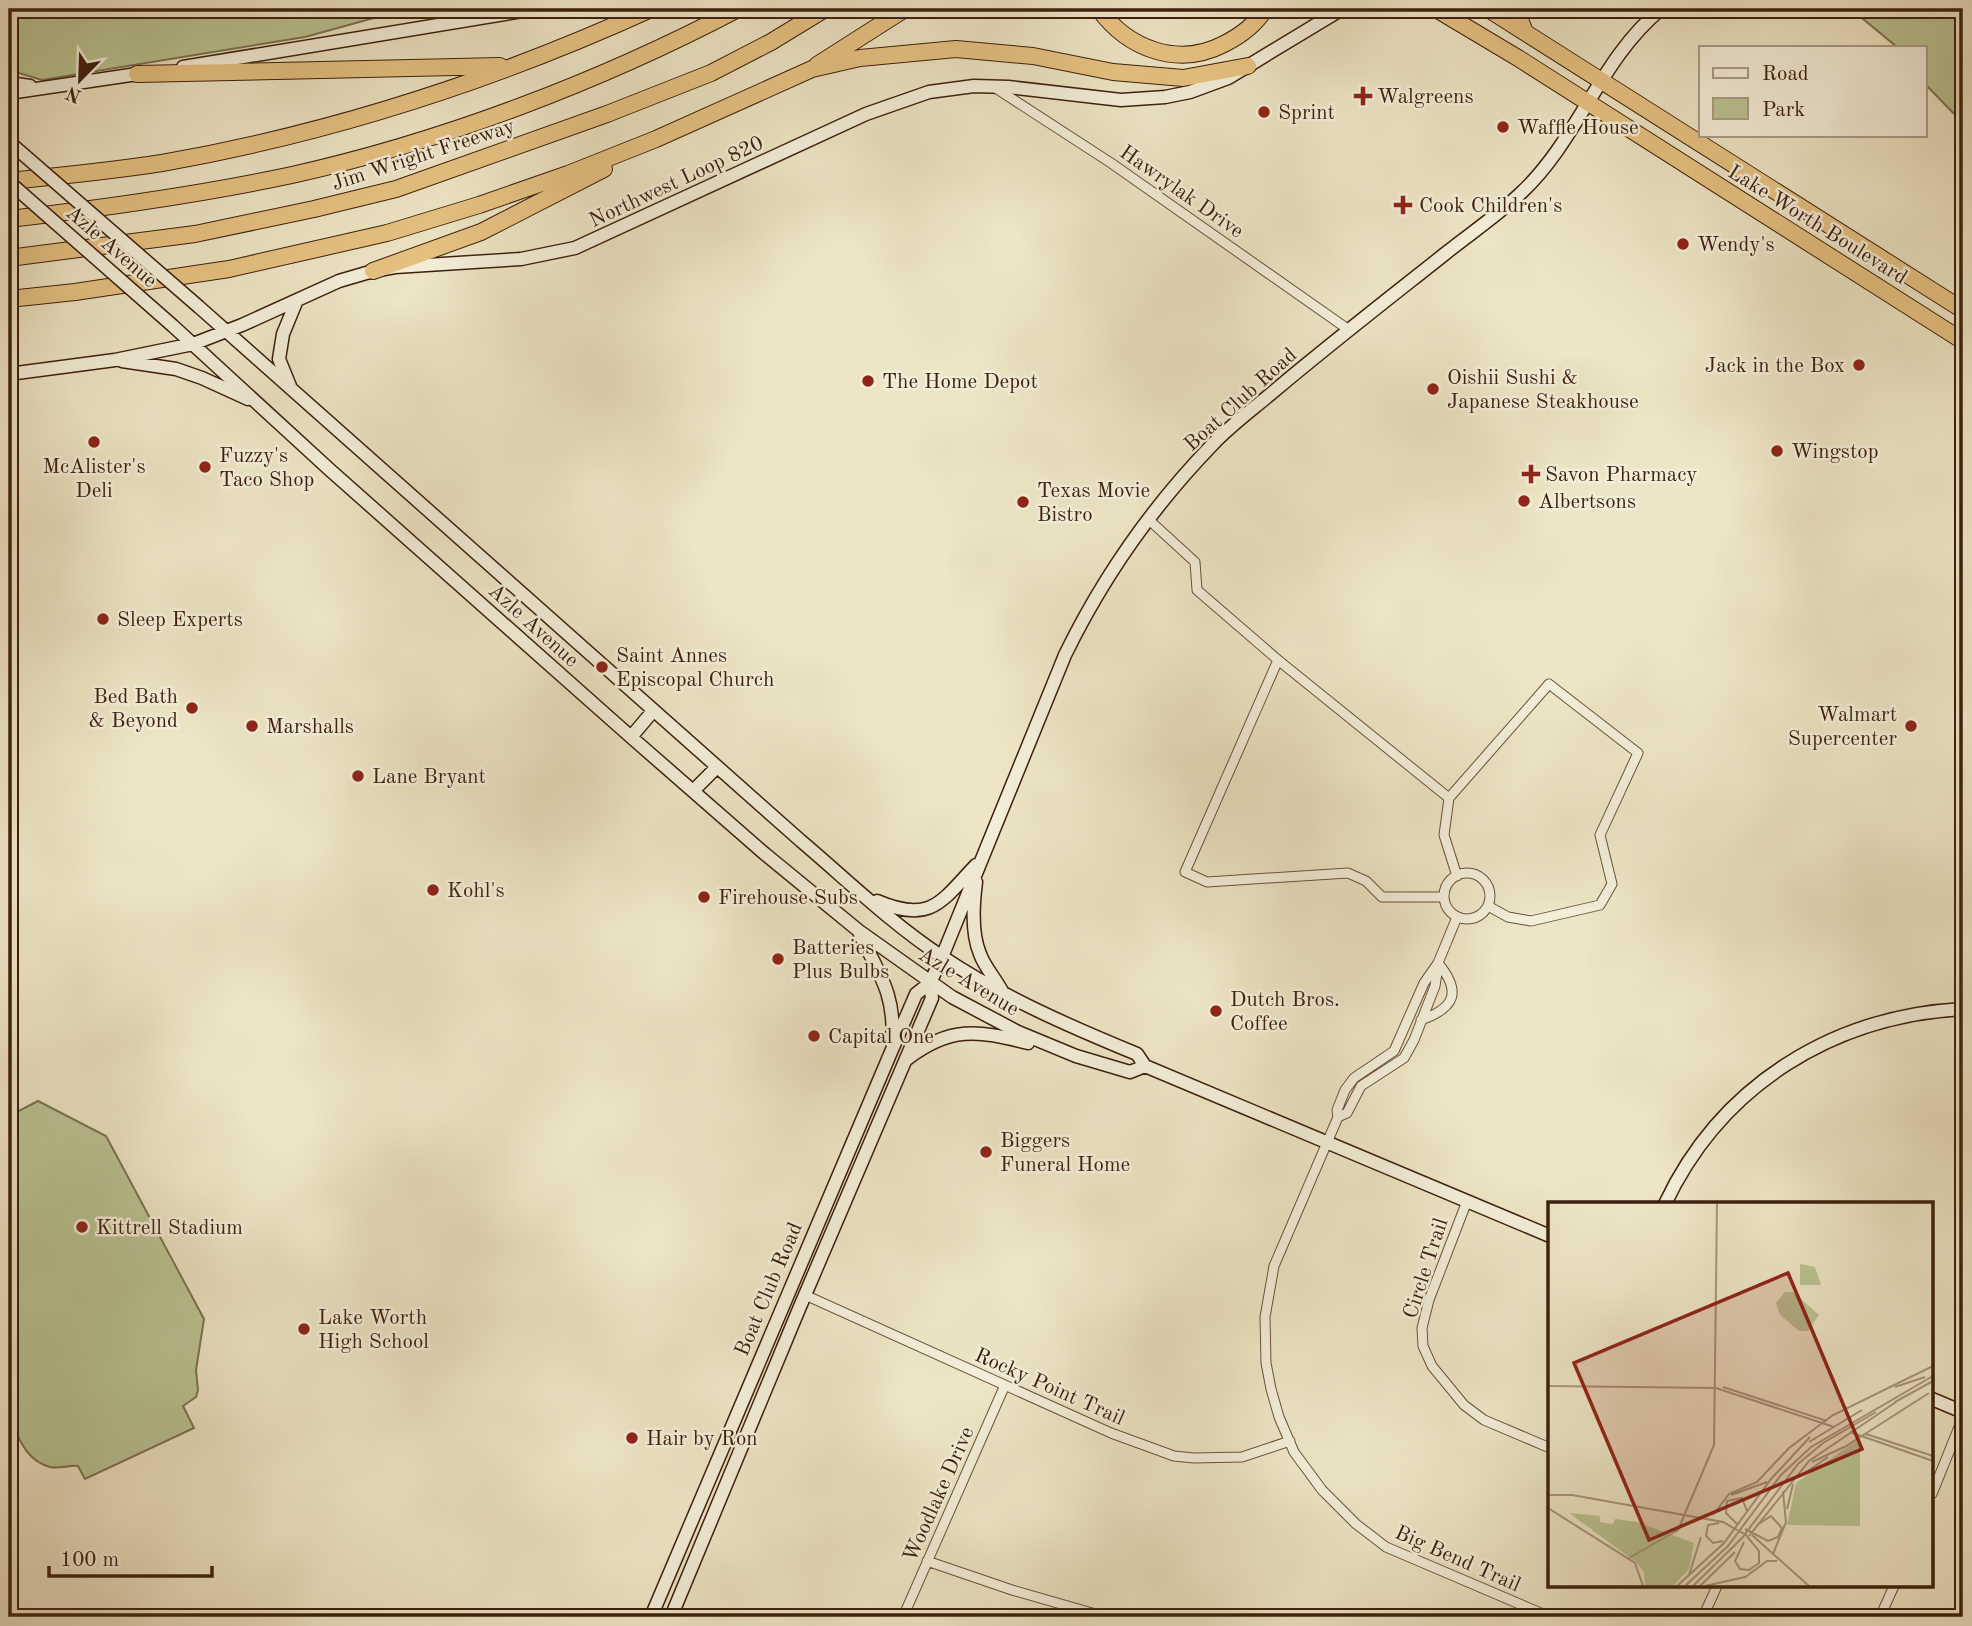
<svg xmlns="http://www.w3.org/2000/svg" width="1972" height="1626" font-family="'Old Standard TT',serif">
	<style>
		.green { fill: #bac493; stroke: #7c7250; stroke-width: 2 }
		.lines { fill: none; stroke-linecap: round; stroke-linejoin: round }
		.street-casing { stroke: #69513b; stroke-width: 11 }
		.secondary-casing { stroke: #3d200d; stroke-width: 15 }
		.highway-casing { stroke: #3d200d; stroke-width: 18 }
		.street { stroke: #f3eed9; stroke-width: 9 }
		.secondary { stroke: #f3eed9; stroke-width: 12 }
		.highway { stroke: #e6c282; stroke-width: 16 }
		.secondary-bridge-casing { stroke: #3d200d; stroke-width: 15; stroke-linecap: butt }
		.secondary-bridge { stroke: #f3eed9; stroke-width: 12 }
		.poi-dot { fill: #8f2418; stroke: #f3eed9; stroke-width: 2.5 }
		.labels { text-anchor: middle; stroke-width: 5; stroke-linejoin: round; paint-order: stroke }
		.poi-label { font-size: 21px; fill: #3d200d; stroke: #f3eed9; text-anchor: start }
		.street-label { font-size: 21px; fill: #3d200d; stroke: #f3eed9 }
		.inset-road { fill: none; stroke: #a7967b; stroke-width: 2 }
		.view { fill: #8f2418; fill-opacity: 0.15; stroke: #8f2418; stroke-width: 3.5 }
		.inset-edge { fill: none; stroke: #3d200d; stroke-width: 3.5 }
	</style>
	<rect width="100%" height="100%" fill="#ede5c5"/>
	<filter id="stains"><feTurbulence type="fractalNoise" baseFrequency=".00286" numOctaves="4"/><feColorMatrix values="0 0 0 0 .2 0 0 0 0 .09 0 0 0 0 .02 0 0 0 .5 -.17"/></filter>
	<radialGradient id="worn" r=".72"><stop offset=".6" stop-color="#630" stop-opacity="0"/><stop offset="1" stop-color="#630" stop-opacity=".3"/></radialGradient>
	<path class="green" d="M19,9H424L392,13L305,37L42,80L9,70V33Z
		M1851,9H1963V123L1925,84V47H1897Z
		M38,1101L106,1136L204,1319L196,1370L198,1390L196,1397L183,1406L194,1428L85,1479L78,1466C69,1465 59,1469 50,1467C26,1461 19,1438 9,1418V1116Z"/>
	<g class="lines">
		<g class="street-casing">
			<path id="street" d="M994,87L1111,163L1349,330
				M1148,519L1195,562L1197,590L1278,660L1449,798L1444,835L1457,876
				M1278,660L1185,872L1207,882L1348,873L1366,881L1382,897H1444
				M1449,798L1549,684L1638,753L1600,835L1612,884L1600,905L1531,921L1508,917L1488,906
				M1444 896a23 23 0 1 1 46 0a23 23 0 1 1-46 0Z
				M1457,917L1438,963L1424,983L1394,1051L1354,1078L1345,1090L1337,1110L1338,1117L1274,1266L1265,1317L1266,1363L1271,1389L1279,1417L1294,1452L1322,1490L1356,1524L1386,1547L1550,1617
				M1421,1020C1455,1008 1462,992 1438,963
				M1338,1117L1347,1113L1361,1086L1404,1058L1414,1040L1435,986L1438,966
				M1467,1201L1429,1300L1422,1328L1423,1346L1432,1366L1464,1405L1484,1420L1550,1448
				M805,1295L1111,1433L1174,1456L1194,1458L1242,1457L1290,1441
				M1932,1494L1963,1417
				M927,1561L1012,1590L1106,1617
				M903,1617L1005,1385
				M1703,1617L1717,1586
				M1880,1617L1894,1586"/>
		</g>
		<g class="secondary-casing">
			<path id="secondary" d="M183,67L535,9
				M9,83L30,86
				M9,93L144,73
				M199,307L801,841C847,880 891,923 941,956C1002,997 1069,1026 1137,1054L1145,1066L1550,1236
				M173,326L330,470L631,737L765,854L859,931L952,997L1018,1032L1076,1056L1130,1072L1145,1066
				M122,361L176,369L202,378L248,399
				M9,374L115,360L193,344L242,325L339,281L373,271L395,267L521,259L575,248L866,114L929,92L974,86L1008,87L1121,100L1165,97L1190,92L1228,78L1342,9
				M290,386L279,359L283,334L297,300
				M631,737L653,711
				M693,791L717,767
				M976,882C973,905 971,933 980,954C985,968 996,979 1003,993
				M877,901C931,924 941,902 976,865
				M860,935C880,975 896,996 892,1043
				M907,1059C950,1026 977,1030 1028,1043
				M1665,1204C1721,1085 1833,1016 1963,1009
				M1932,1399L1963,1412
				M651,1617L891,1052L916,994L930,983L942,957L1065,655C1103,577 1153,506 1213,444C1231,425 1253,409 1273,392C1330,344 1388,299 1446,253C1471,233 1498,215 1521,193C1578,140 1600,59 1661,9
				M671,1617L799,1309L932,998L930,983"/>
		</g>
		<g class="highway-casing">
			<path id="highway" d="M1099,9C1128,49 1178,68 1224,44C1240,36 1256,24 1265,9
				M1436,9L1518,58L1963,341
				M1488,9L1963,310
				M1510,9L1518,15L1525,32
				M817,65L905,9
				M137,74L500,66
				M9,181C60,176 111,171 162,163C332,133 495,80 651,9
				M9,219C104,208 198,195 292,175C444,141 601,81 738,9
				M9,258L195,234L314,209L396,189L607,114L711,73L771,42L825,9
				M373,271L481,232L604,169
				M9,299L75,292L229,269L387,233L479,205L568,174L656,139L812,69L860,58L956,49L1033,56L1113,72L1183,78L1248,66"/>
		</g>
		<use href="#street" class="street"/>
		<use href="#secondary" class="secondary"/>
		<use href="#highway" class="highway"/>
		<g class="secondary-bridge-casing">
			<path id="secondary-bridge" d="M9,142L199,307
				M9,182L173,326"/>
		</g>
		<use href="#secondary-bridge" class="secondary-bridge"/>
	</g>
	<g class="poi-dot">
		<path d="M1359.5 85.5h7v7h7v7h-7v7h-7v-7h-7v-7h7z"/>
		<circle cx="1264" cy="112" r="7"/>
		<circle cx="1503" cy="127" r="7"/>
		<path d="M1399.5 194.5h7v7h7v7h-7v7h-7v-7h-7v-7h7z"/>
		<circle cx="1683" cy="244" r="7"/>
		<circle cx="1859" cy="365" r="7"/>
		<circle cx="868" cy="381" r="7"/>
		<circle cx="1433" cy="389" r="7"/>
		<circle cx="94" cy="442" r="7"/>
		<circle cx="1777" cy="451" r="7"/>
		<circle cx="205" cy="467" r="7"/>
		<path d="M1527.5 463.5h7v7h7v7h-7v7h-7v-7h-7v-7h7z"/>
		<circle cx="1524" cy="501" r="7"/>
		<circle cx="1023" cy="502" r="7"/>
		<circle cx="103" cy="619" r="7"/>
		<circle cx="602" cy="667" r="7"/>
		<circle cx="192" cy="708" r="7"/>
		<circle cx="252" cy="726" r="7"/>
		<circle cx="1911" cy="726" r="7"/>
		<circle cx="358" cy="776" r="7"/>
		<circle cx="433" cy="890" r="7"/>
		<circle cx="704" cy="897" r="7"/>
		<circle cx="778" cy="959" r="7"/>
		<circle cx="1216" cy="1011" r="7"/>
		<circle cx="814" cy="1036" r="7"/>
		<circle cx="986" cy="1152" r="7"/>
		<circle cx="82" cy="1227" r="7"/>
		<circle cx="304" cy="1329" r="7"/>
		<circle cx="632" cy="1438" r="7"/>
	</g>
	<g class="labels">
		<g class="poi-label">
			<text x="1377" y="103">Walgreens</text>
			<text x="1278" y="119">Sprint</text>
			<text x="1517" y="134">Waffle House</text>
			<text x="1419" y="212">Cook Children's</text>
			<text x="1697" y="251">Wendy's</text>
			<text x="1845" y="372" text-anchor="end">Jack in the Box</text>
			<text x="1447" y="384">Oishii Sushi &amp;<tspan x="1447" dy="24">Japanese Steakhouse</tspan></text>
			<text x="882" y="388">The Home Depot</text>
			<text x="1791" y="458">Wingstop</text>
			<text x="219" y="462">Fuzzy's<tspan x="219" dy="24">Taco Shop</tspan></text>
			<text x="94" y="473" text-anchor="middle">McAlister's<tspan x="94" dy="24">Deli</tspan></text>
			<text x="1545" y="481">Savon Pharmacy</text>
			<text x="1037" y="497">Texas Movie<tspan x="1037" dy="24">Bistro</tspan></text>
			<text x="1538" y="508">Albertsons</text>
			<text x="117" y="626">Sleep Experts</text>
			<text x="616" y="662">Saint Annes<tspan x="616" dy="24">Episcopal Church</tspan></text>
			<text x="178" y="703" text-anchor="end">Bed Bath<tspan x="178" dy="24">&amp; Beyond</tspan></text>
			<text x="1897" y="721" text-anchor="end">Walmart<tspan x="1897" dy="24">Supercenter</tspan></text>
			<text x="266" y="733">Marshalls</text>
			<text x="372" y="783">Lane Bryant</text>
			<text x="447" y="897">Kohl's</text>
			<text x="718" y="904">Firehouse Subs</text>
			<text x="792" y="954">Batteries<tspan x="792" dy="24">Plus Bulbs</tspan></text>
			<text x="1230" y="1006">Dutch Bros.<tspan x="1230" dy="24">Coffee</tspan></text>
			<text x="828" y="1043">Capital One</text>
			<text x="1000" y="1147">Biggers<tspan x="1000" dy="24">Funeral Home</tspan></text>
			<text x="96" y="1234">Kittrell Stadium</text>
			<text x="318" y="1324">Lake Worth<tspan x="318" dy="24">High School</tspan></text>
			<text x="646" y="1445">Hair by Ron</text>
		</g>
		<g class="street-label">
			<text transform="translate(423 154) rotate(-18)" y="7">Jim Wright Freeway</text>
			<text transform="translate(676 181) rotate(-25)" y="7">Northwest Loop 820</text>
			<text transform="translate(1182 191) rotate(35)" y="7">Hawrylak Drive</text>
			<text transform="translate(1818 224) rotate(32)" y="7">Lake Worth Boulevard</text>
			<text transform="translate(112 246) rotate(41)" y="7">Azle Avenue</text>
			<text transform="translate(1240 399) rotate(-42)" y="7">Boat Club Road</text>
			<text transform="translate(534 625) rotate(42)" y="7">Azle Avenue</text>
			<text transform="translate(969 981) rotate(31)" y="7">Azle Avenue</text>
			<text transform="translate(1425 1268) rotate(-72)" y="7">Circle Trail</text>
			<text transform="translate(768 1289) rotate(-67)" y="7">Boat Club Road</text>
			<text transform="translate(1050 1386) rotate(24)" y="7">Rocky Point Trail</text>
			<text transform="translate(938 1494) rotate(-66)" y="7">Woodlake Drive</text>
			<text transform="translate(1458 1558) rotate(24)" y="7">Big Bend Trail</text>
		</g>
	</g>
	<g transform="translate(1548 1202)">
		<rect width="385" height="385" fill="#ede5c5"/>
		<path d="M252,62L267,65L273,83H252ZM237,90H245L271,113L260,129H251L232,113L228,101ZM306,240H312V324L239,323L248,281ZM21,311L52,314V320L65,322L67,317L89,320L146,341L141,367L125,384H97L96,370L88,360Z" fill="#bac493"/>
		<path class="inset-road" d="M0,184L168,186L286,225M175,185L279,219M347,185L377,175M347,200L385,179M302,230L385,259M318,232L385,254M261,240L314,208M295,246L381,191M264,260L296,245M251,275L280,255M235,289L238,321M0,293H24L175,320L198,333L211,349V361L201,368L192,367L187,359L196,340M183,293L219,280M0,306L87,361L95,384M239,307L245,282M165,313L181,292L209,280L241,246L285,213L385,164M171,321L160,323L158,334L165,341L175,339M189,322L178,311L179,299L194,296L199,309M197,327L220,339L230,335L234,326L223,314L209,323M204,333L261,384M201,334L261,259L348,200M225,352L238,320M81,356L130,328L166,243L169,1M141,373L153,335M196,376L219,359H229M129,384L176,341L223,277L262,235M137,384L180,344L233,273L263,245L385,174M145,384L194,336L250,262L275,241L328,210M152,384L187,350M157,384L197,375"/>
		<path class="view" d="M240,71L314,247L101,338L26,161Z"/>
		<rect width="385" height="385" class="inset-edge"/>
	</g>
	<rect width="1972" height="1626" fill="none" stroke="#ede5c5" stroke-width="35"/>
	<rect x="10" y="10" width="1951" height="1605" fill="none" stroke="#3d200d" stroke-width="3.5"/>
	<rect x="18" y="18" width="1937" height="1591" fill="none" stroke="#3d200d" stroke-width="2"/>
	<rect x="1699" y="46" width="228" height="91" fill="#f3eed9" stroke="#aa9c87" stroke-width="2"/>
	<rect x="1713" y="68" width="35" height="10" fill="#f3eed9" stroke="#aa9c87" stroke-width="2"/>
	<text x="1762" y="80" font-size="21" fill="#3d200d">Road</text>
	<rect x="1713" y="98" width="35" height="21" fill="#bac493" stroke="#aa9c87" stroke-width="2"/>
	<text x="1762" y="116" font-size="21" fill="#3d200d">Park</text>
	<g transform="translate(80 80) rotate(203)" stroke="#f3eed9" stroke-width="5" paint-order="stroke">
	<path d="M0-5L12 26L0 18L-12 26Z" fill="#3d200d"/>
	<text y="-10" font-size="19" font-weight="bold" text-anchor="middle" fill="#3d200d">N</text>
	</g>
	<path d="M49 1566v10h163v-10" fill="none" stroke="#3d200d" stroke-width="3.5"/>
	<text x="60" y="1566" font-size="21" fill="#3d200d" stroke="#f3eed9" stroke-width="5" paint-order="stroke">100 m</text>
	<rect width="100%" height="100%" filter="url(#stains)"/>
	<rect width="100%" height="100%" fill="url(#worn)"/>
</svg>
